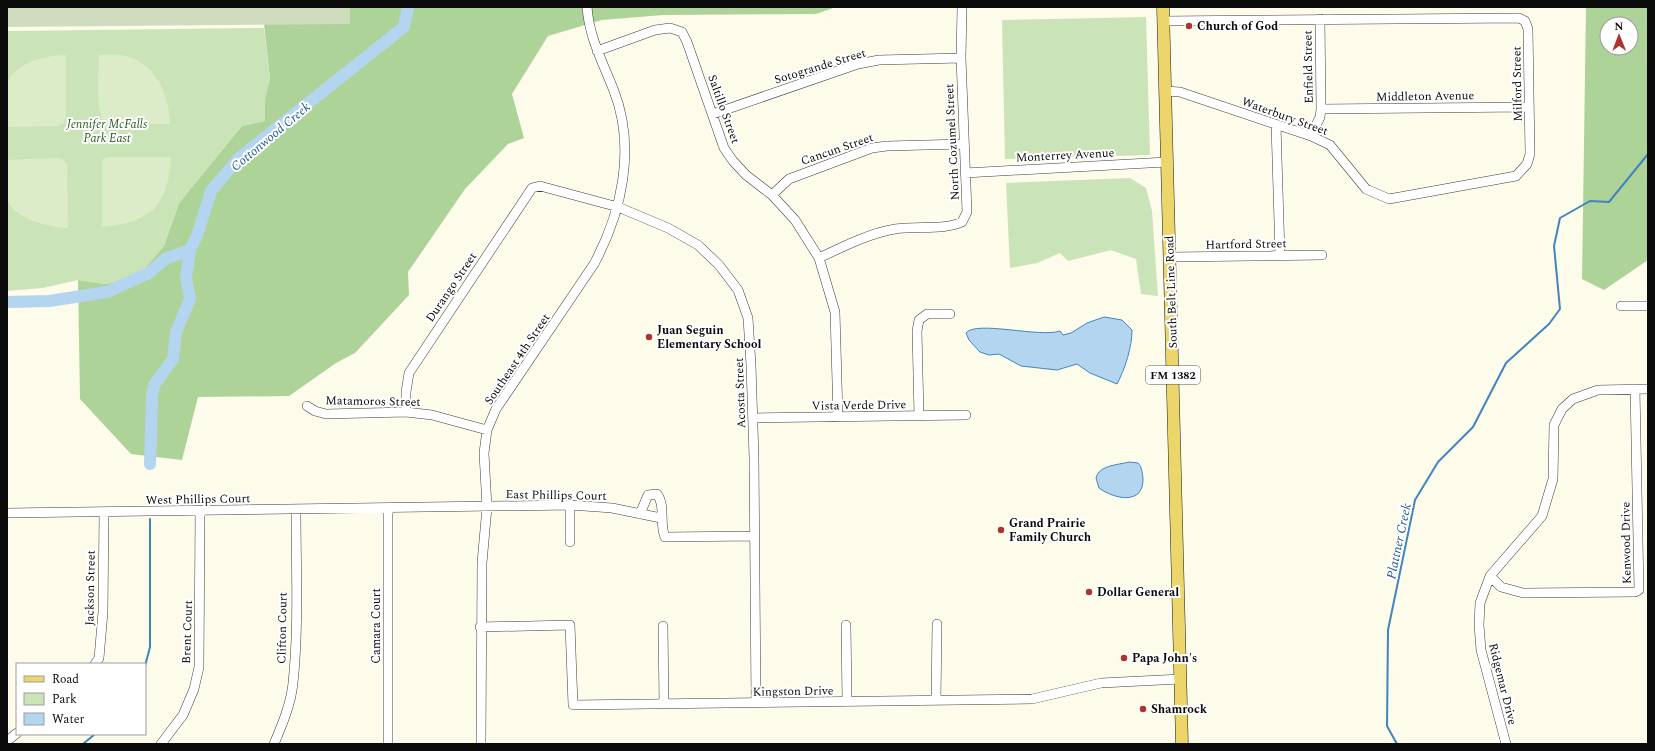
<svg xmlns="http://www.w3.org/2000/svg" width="1655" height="751" font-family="Spectral,serif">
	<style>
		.green { fill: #cbe4b7 }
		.forest { fill: #aed398; fill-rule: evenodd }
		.cemetery { fill: #d0dcbe }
		.pitch { fill: #ddecc8 }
		.water { fill: #b3d5f0; stroke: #4185c0 }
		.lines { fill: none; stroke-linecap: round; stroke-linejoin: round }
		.stream { stroke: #4185c0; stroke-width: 2 }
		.river { stroke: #b3d5f0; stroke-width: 12 }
		.minor-casing { stroke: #3d3d3d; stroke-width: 10 }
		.major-casing { stroke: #1b1b1b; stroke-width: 13 }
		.minor { stroke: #fff; stroke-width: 9 }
		.major { stroke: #ecd56b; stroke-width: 12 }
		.poi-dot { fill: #ad3330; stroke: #fff; stroke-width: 1.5 }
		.labels { text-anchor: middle; stroke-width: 4; stroke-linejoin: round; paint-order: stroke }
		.shield { fill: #fff; stroke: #545454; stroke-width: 1 }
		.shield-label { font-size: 11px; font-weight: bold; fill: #0a0a0a }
		.poi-label { font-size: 12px; font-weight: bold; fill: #0a0a0a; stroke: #fff; text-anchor: start }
		.street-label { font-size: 12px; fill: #0a0a0a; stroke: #fff }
		.park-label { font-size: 12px; font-style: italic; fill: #2a5b22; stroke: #fff }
		.water-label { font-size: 13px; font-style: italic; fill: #20578f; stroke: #fff }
	</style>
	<rect width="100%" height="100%" fill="#fdfbea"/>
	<path class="green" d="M1146,17L1150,155L1005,159L1002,20Z
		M264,28L270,79L265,100V121L242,126L179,203L164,246L135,280L104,284L78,280L43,288L7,291V31Z
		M1130,178L1146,188L1152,211L1158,296L1141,294L1136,259L1111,250L1068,261L1060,253L1037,263L1010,268L1006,183Z"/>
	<path class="forest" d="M350,7H836L816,14L663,15L602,20L548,36L512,94L524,138L508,144L465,189L408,272L409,295L355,353L336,363L289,396L198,397L182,460L131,454L80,399L78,280L104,284L135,280L164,246L179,203L242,126L265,121V99L270,79L264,24H350Z
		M1586,7H1648V260L1604,290L1582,279ZM1607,24H1631V48H1607Z"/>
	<path class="cemetery" d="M7,7H350V24L7,27Z"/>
	<path class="pitch" d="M66,55V115L64,123L57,126L7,127V82C20,61 43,56 66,55Z
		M99,55C106,55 114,54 121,55C155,61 169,93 170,124L104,123C95,106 99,74 99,55Z
		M108,157H171C168,207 150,222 102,227V163L103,159Z
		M58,158L63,159L67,164L68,228C50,227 13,220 7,198C4,187 7,172 7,160Z"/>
	<path class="water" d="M1104,317L1122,320L1132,330C1132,347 1125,369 1117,384L1090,373L1077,364L1057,370L1021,366L999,354L989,355L980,352L969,340L966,333C976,320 1040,338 1060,331L1063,335L1071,333L1087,323Z
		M1129,462L1138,463C1142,467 1142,472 1143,478C1144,506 1114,499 1099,488L1096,478C1099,465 1118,465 1129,462Z"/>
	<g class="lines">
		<path class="stream" d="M145,666L150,647V519
			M83,744L95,734
			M1397,744L1387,726L1388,630L1415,500L1438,462L1473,427L1506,363L1549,324L1560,309L1554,246L1560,218L1590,201L1609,202L1648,154"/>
		<path class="river" d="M7,302L49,301L107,292L149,273L165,259L190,250L197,236L211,191L238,159L404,27L408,7
			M150,464L152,397L154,385L173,359L176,332L190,299L186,278L190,250"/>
		<g class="minor-casing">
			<path id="minor" d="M1163,21L1519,18L1525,21L1528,29L1530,154L1527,164L1516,176L1389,199L1366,189L1330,145L1311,136L1180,92L1165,91
				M597,51L655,30L670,28L682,32L687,42L724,148L733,161L746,175L772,195L795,220L819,258L835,312L838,417
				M1321,109L1529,107
				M713,114L858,64L879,60L961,58
				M1276,125L1280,255
				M1311,136L1320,117L1321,109L1320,19
				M965,173L1167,162
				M772,195L789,179L872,148L887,146L964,144
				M1171,257L1322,255
				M819,258C842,247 870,233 895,229C917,225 942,231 962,222L967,212L961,58L962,7
				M1621,306H1648
				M307,406L315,411L326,414L406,412L432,415L487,430
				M406,412V392L409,373L532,188L540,186L618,207L668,228L698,245L719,265L738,290L748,318L751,365L754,458L756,703
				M919,416L917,331L919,320L927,314H950
				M753,418L966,415
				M7,513L570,505L612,508L661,518
				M640,514L648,495L657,494C666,506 659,524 665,537L754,536
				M570,542V505
				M1490,576L1501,587L1523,593L1635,592L1639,590L1635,389
				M846,625L847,702
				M663,626L664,704
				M480,627L570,625L573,705L1032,699L1101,683L1181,679
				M95,664L99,658L103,612L104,512
				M936,701L937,624
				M7,741L17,733
				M161,744L183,715L194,689L199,667L200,511
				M274,744C282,725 291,704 293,683C299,626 296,567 296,510
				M388,744V508
				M481,744L482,563L487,507L484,453L487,430L496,409L594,264C622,212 636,148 614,91C603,63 589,37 587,7
				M1506,744L1481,650L1479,625L1480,603L1490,576L1542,516L1553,479L1554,425L1562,409L1573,399L1598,390L1648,389"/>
		</g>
		<g class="major-casing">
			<path id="major" d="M1163,7L1182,744"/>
		</g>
		<use href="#minor" class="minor"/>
		<use href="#major" class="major"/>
	</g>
	<g class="poi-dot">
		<circle cx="1189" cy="26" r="4"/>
		<circle cx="649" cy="337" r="4"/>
		<circle cx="1001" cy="530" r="4"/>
		<circle cx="1089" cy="592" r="4"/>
		<circle cx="1124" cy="658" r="4"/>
		<circle cx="1143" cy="709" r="4"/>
	</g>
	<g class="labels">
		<rect class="shield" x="1146" y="366" width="54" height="18" rx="3"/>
		<g class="shield-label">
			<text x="1173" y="379">FM 1382</text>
		</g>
		<g class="poi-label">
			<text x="1197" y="30">Church of God</text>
			<text x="657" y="334">Juan Seguin<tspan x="657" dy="14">Elementary School</tspan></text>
			<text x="1009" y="527">Grand Prairie<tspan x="1009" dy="14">Family Church</tspan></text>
			<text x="1097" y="596">Dollar General</text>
			<text x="1132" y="662">Papa John's</text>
			<text x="1151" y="713">Shamrock</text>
		</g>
		<g class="street-label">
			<text transform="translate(820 66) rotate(-17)" y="4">Sotogrande Street</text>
			<text transform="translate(1308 67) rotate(-91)" y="4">Enfield Street</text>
			<text transform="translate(1517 84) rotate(-91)" y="4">Milford Street</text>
			<text transform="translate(1425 96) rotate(-1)" y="4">Middleton Avenue</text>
			<text transform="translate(724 109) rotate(70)" y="4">Saltillo Street</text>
			<text transform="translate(1285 116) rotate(20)" y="4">Waterbury Street</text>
			<text transform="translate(952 142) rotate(-93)" y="4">North Cozumel Street</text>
			<text transform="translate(837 149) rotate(-19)" y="4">Cancun Street</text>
			<text transform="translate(1065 155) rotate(-3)" y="4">Monterrey Avenue</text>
			<text transform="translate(1246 244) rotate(-1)" y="4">Hartford Street</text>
			<text transform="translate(451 287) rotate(-56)" y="4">Durango Street</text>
			<text transform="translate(1171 292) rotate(-92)" y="4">South Belt Line Road</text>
			<text transform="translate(517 359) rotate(-56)" y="4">Southeast 4th Street</text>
			<text transform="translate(740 393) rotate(-92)" y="4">Acosta Street</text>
			<text transform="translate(373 401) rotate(1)" y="4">Matamoros Street</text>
			<text transform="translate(859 405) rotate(-1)" y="4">Vista Verde Drive</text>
			<text transform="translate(556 495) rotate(1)" y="4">East Phillips Court</text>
			<text transform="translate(198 499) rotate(-1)" y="4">West Phillips Court</text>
			<text transform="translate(1626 543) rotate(-91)" y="4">Kenwood Drive</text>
			<text transform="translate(90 588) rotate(-89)" y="4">Jackson Street</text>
			<text transform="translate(376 626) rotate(-90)" y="4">Camara Court</text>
			<text transform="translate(282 628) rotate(-89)" y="4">Clifton Court</text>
			<text transform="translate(187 632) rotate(-88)" y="4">Brent Court</text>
			<text transform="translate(1503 684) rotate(76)" y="4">Ridgemar Drive</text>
			<text transform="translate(793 691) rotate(-1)" y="4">Kingston Drive</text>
		</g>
		<g class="park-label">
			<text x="107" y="128">Jennifer McFalls<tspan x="107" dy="14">Park East</tspan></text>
		</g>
		<g class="water-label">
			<text transform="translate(270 136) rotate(-40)" y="5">Cottonwood Creek</text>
			<text transform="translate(1398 541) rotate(-78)" y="5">Plattner Creek</text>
		</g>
	</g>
	<rect width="1655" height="751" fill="none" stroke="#0a0a0a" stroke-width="16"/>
	<rect x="16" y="663" width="130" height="72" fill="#ffffff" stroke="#9d9d9d"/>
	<rect x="24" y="676" width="20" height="6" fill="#ecd56b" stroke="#9d9d9d"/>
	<text x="52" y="683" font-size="12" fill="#0a0a0a">Road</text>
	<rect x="24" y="693" width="20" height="12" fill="#cbe4b7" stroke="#9d9d9d"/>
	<text x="52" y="703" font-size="12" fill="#0a0a0a">Park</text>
	<rect x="24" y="713" width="20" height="12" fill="#b3d5f0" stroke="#9d9d9d"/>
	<text x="52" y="723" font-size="12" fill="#0a0a0a">Water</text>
	<g transform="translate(1619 36) rotate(359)"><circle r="19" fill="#ffffff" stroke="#9d9d9d"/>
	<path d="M0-3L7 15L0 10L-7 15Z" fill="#ad3330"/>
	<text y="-6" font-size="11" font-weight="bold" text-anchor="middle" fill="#0a0a0a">N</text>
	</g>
</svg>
